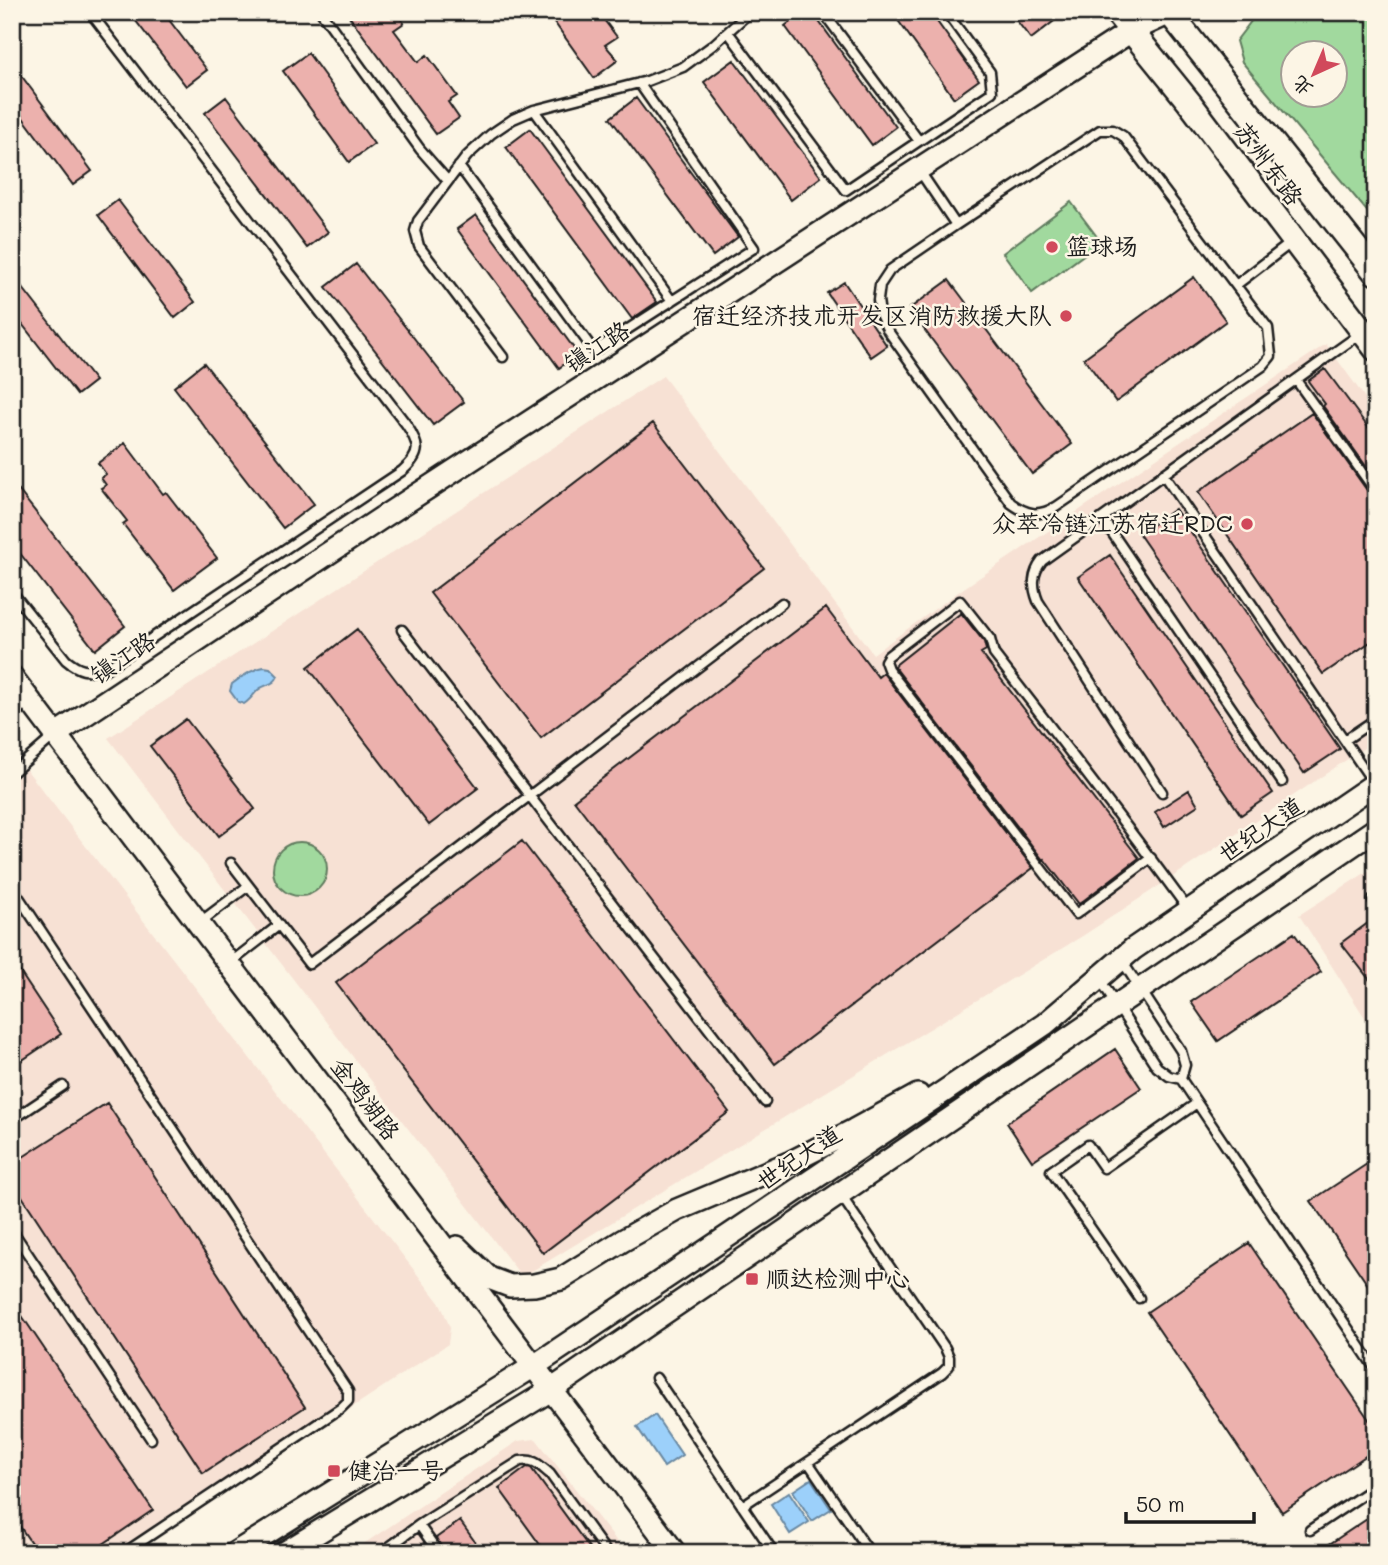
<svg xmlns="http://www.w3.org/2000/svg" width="1388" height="1565" font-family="Mali,'LXGW WenKai TC',sans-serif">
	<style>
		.built { fill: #f7e1d4 }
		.green { fill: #a1d99e; stroke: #5e7a5d; stroke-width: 2; fill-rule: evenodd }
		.water { fill: #9cd0fa; stroke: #6988a1; stroke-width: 2 }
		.building { fill: #ecb1ad; stroke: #1c1c1c; stroke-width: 2 }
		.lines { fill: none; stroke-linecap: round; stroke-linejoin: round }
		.service-casing { stroke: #1c1c1c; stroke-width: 13 }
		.tertiary-casing { stroke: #1c1c1c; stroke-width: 26 }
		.secondary-casing { stroke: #1c1c1c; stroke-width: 28 }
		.service { stroke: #fcf5e5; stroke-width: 8 }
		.tertiary { stroke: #fcf5e5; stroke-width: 21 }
		.secondary { stroke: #fcf5e5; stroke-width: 23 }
		.poi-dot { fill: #d1495b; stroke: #fcf5e5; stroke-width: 2.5 }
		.labels { text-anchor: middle; stroke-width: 5; stroke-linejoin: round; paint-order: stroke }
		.street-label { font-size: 24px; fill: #1c1c1c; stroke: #fcf5e5 }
		.poi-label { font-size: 24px; fill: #1c1c1c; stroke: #fcf5e5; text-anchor: start }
	</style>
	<rect width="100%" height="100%" fill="#fcf5e5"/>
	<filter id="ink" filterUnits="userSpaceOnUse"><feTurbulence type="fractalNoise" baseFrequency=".0143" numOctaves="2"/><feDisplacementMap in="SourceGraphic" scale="14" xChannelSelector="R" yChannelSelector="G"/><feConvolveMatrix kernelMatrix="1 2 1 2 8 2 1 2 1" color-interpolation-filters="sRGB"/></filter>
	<g filter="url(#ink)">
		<path class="built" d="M1326,344L1376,413V740L1180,872L1084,935L522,1277L108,738L663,376L873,654L961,590Z
			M12,751L441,1305L450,1328L448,1344L132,1553H12Z
			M1376,866V1035L1299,915Z
			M536,1439L626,1553H350L518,1441Z"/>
		<path class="green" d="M1263,12H1376V222L1242,62L1236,41L1255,16ZM1294,52H1336V94H1294Z
			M1071,202L1101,242L1032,293L1003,253Z
			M273 869a27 27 0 1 1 54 0a27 27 0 1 1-54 0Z"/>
		<path class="water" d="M264,667L270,668L278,676C274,686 266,683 258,690C253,695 250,700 244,704L238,702L230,691L232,684C242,676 252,669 264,667Z
			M655,1415L682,1455L664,1467L637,1427Z
			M811,1479L831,1509L812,1521L793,1491Z
			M789,1492L809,1522L790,1534L771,1504Z"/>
		<path class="building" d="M129,12H163L207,70L186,86Z
			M346,12H396L404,23L394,30L418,62L427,55L457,96L448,102L459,118L436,134Z
			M547,12H598L617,37L605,45L618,60L594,78Z
			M803,12H812L896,127L872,145L785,26Z
			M892,12H930L979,80L954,98Z
			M1010,12H1047L1054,21L1031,39Z
			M308,53L374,144L349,162L283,71Z
			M734,60L821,177L791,200L704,82Z
			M12,63L92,171L73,185L12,103Z
			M226,97L328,232L307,248L205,113Z
			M636,98L738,237L713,256L610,118Z
			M530,129L657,302L632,319L506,147Z
			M118,200L195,302L175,318L98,215Z
			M476,215L578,354L559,368L457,229Z
			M356,264L464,402L433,425L326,287Z
			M12,274L95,381L77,395L12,311Z
			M1194,277L1226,321L1116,402L1084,358Z
			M949,280L1072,444L1032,474L909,309Z
			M844,282L887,346L871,357L827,293Z
			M204,363L314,504L283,528L174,387Z
			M1325,369L1376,438V480L1323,406L1325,404L1308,381Z
			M1312,413L1371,496L1376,498V638L1323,674L1198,492Z
			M653,423L764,568L541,738L430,593Z
			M125,443L163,494L166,492L217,558L174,590L123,524L127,521L101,488L106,485L101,478L106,474L98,463Z
			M12,482L125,626L95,650L12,543Z
			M1175,509L1340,749L1304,773L1139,534Z
			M1110,555L1273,793L1241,815L1078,577Z
			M826,608L878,677L883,673L1033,868L775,1064L574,800Z
			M961,613L984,642L986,650L981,653L1139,858L1079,904L1044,859L1043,860L894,666Z
			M357,629L478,788L429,825L308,667Z
			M186,719L255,809L219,836L150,746Z
			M1189,790L1198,805L1164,827L1155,812Z
			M522,841L729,1112L543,1253L336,983Z
			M1376,917V988L1341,943Z
			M1294,933L1321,972L1218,1041L1191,1002Z
			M12,960L61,1034L12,1067Z
			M1115,1049L1141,1088L1032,1161L1007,1123Z
			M107,1103L305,1407L203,1473L12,1181V1164Z
			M1376,1158V1297L1311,1201Z
			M1249,1243L1376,1430V1449L1282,1512L1147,1312Z
			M12,1301L153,1510L90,1553H38L12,1515Z
			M527,1467L531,1468L593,1553H546L499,1488Z
			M1376,1513V1540L1357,1553H1316Z
			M460,1521L483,1553H445L436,1538Z"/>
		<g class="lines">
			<g class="service-casing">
				<path id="service" d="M321,12L420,149L448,181
					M823,12L919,141
					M728,32L846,190L992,92L990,72L946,12
					M534,110L672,301
					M459,166L594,351L754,248L639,83
					M919,170L956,225L890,270L880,285L878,300L880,314L888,331L1011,503C1027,515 1038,517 1056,507L1263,366L1271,356L1268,328L1123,136L1113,130H1100L956,225
					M1236,285L1292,242
					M503,357L419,246L415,231L418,221L467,156L491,134L513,119L534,110L647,81L683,67L713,45L750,12
					M1296,380L1376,492
					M1163,474L1373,782
					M1102,518L1282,782
					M12,592L66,660C79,671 87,672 104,670L402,471C422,454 420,445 406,424L90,12
					M402,630L765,1102
					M12,715L29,701
					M1345,740L1376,719
					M12,773L54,736
					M1162,792L1038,601C1032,586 1032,574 1042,561L1360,334
					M1151,858L1076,914L888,669L885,661L888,656L960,601L990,639L994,654C1059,738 1125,822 1187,908
					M231,863L309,964L782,603
					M12,887L348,1391V1401L341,1408L124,1553
					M1376,898L1373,900L1376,904
					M199,923L248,886
					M230,963L279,925
					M1099,978L1157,1067L1169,1076L1181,1079L1185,1065L1181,1051L1122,961
					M1181,1079L1376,1370
					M12,1120L63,1086
					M12,1230L151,1439
					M1139,1298L1051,1171L1088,1145L1104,1168L1197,1103
					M656,1378L774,1553
					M808,1462L870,1553
					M742,1506L942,1373L949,1366V1357L945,1348L840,1194
					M419,1525L520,1461C535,1459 538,1464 550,1474L607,1553
					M1310,1530L1376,1486
					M381,1553L419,1525L439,1553"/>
			</g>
			<g class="tertiary-casing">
				<path id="tertiary" d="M12,677L675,1553
					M56,734L380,519L1131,31L1172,12
					M457,1247L489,1278L510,1286L534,1285L561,1279L622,1241L677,1210L789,1163L854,1130L918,1095
					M235,1553L534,1366L1045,1024L1133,949L1376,783
					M284,1553L551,1390L1376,829"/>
			</g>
			<g class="secondary-casing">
				<path id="secondary" d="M1116,12L1189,102L1376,349
					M1169,12L1376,273"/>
			</g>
			<use href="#service" class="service"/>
			<use href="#tertiary" class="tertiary"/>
			<use href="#secondary" class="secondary"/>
		</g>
	</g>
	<g class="poi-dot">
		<circle cx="1052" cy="247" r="7"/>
		<circle cx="1066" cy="316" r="7"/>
		<circle cx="1247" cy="524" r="7"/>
		<rect x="745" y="1272" width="14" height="14" rx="3.5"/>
		<rect x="327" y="1464" width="14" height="14" rx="3.5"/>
	</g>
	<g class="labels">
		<g class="street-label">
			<text transform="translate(1268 164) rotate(53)" y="8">苏州东路</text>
			<text transform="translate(597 347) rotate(-33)" y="8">镇江路</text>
			<text transform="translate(123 658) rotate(-34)" y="8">镇江路</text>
			<text transform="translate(1261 830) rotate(-34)" y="8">世纪大道</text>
			<text transform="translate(365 1099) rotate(53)" y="8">金鸡湖路</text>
			<text transform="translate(799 1158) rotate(-34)" y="8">世纪大道</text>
		</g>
		<g class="poi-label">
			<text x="1066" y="255">篮球场</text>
			<text x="1052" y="324" text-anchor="end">宿迁经济技术开发区消防救援大队</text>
			<text x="1233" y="532" text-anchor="end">众萃冷链江苏宿迁RDC</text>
			<text x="766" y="1287">顺达检测中心</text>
			<text x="348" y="1479">健治一号</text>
		</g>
	</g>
	<rect width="1388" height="1565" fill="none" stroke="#fcf5e5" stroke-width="42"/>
	<rect x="21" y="21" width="1346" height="1523" fill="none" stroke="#1c1c1c" stroke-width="2.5" filter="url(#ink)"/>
	<g transform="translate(1314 74) rotate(224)"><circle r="33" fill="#fcf5e5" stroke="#a29e95" stroke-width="2"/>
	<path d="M0-5L12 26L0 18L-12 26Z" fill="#d1495b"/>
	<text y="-10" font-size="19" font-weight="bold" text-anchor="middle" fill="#1c1c1c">北</text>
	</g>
	<path d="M1126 1512v10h128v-10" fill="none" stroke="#1c1c1c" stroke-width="3.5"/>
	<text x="1136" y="1512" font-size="21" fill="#1c1c1c" stroke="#fcf5e5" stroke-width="5" paint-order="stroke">50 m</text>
</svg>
